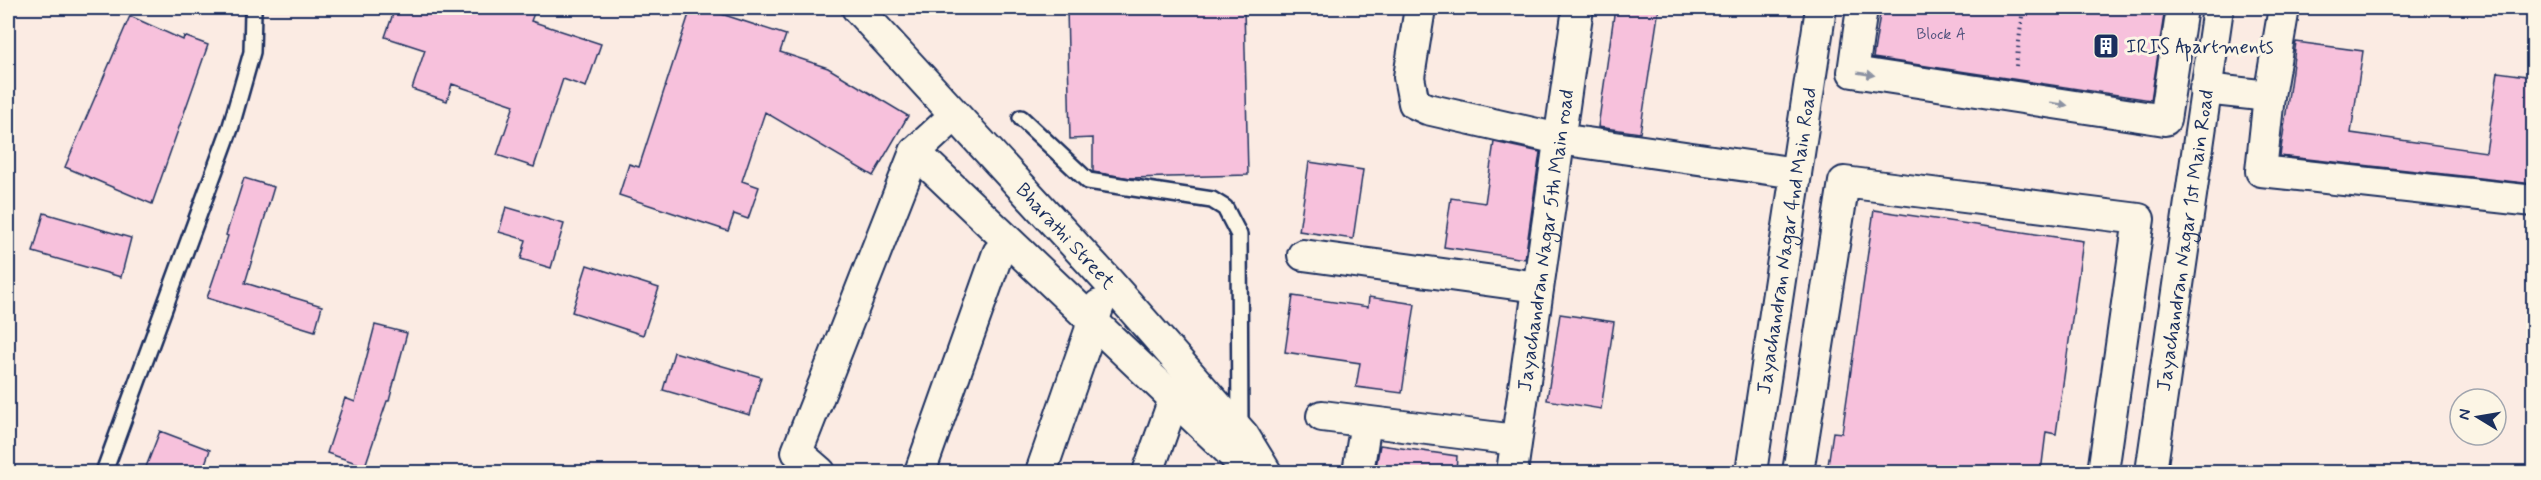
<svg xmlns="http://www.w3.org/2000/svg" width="2541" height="480" font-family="Mynerve,sans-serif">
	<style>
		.building { fill: #f7c1dc; stroke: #1b2f5e; stroke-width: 1.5 }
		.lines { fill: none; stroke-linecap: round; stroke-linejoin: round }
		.service-casing { stroke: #1b2f5e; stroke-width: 20 }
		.minor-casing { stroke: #1b2f5e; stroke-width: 34 }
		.path { stroke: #1b2f5e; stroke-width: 4; stroke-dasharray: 1.5 4.5; stroke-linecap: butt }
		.service { stroke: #fcf5e5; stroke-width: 15 }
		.minor { stroke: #fcf5e5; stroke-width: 30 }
		.oneway { fill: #8c92a2 }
		.labels { text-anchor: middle; stroke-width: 6; stroke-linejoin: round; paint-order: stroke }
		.number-label { font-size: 16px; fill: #52547e }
		.poi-label { font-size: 20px; fill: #1b2f5e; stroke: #fcf5e5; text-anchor: start }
		.street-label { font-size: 20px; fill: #1b2f5e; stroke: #fcf5e5 }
	</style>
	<rect width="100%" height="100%" fill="#fbebe3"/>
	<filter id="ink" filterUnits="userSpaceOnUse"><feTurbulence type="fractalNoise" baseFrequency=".0167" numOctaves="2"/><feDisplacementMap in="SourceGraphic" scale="12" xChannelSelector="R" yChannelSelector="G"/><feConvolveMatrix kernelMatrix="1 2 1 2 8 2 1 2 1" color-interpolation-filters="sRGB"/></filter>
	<g filter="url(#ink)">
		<path class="building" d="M395,8H536L531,21L601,44L586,87L563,79L534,167L497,155L514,105L452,84L447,101L412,89L425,50L385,37Z
			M691,8H703L786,35L780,52L828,68L908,116L873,176L765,112L742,181L759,187L748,219L734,214L728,231L619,195L629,164L639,167Z
			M1067,8H1244L1248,175L1130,178L1093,172V138L1070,139Z
			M1615,8H1659L1640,133L1598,127Z
			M1881,8H2165L2151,100L1873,58Z
			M130,16L183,40L184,36L208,45L152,204L65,167Z
			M2296,42L2363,51L2351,133L2486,152L2498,72L2534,77V184L2280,156Z
			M1494,142L1540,152L1525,259L1444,247L1451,198L1485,203Z
			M1309,162L1363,170L1353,239L1299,231Z
			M244,178L274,187L245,283L322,306L315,331L207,298L228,236L226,235Z
			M506,207L564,224L551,268L521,259L526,240L499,232Z
			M1874,210L2083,241L2056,434L2046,432L2041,472H1827L1833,432L1842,433Z
			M44,213L131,238L121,277L33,252Z
			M587,265L659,288L643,335L572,312Z
			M1293,296L1368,307L1369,297L1415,304L1402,393L1356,387L1360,363L1285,352Z
			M1560,314L1614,322L1601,409L1547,400Z
			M375,325L407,333L389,401H387L365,466L327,453L345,398L355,402Z
			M674,352L761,377L750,415L663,390Z
			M160,431L210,450L202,472H144Z
			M1380,445L1457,456L1456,472H1375Z"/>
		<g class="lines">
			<g class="service-casing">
				<path id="service" d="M1021,118L1088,181L1212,200L1225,208L1239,235L1240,429
					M104,472L231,126L252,52L253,11L251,8"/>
			</g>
			<g class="minor-casing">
				<g id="minor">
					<path id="s1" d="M857,8L1107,280L1244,436L1266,472"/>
					<path d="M1420,8L1409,77L1414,103L1427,109L1559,139L1796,173"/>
					<path d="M1862,8L1853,72L2165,120L2182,8"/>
					<path d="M2205,89L2269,96L2284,8"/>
					<path d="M2269,96L2261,171L2534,201"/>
					<path d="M915,152L1251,472"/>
					<path d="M1303,255L1538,287"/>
					<path d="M1322,416L1516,440"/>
					<path d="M820,472L797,452L915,152L954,116"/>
					<path d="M920,472L998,253"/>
					<path d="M1041,472L1099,305"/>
					<path d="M1148,472L1174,399"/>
					<path d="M1358,472L1366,422"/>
					<path id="s2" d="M1512,472L1578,8"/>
					<path id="s3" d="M1751,472L1821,8"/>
					<path d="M1798,472L1844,182L2139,219L2103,472"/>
					<path id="s4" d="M2151,472L2218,8"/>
				</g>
			</g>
			<path class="path" d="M2016,66L2023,8"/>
			<use href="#service" class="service"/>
			<use href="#minor" class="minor"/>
		</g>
		<defs><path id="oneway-solid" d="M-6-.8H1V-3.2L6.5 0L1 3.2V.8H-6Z" transform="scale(1.5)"/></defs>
		<g class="oneway">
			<use href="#oneway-solid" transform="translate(1866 74) rotate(9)"/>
			<use href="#oneway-solid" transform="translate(2059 104) rotate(9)"/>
		</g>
	</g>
	<defs>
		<g id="building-square" transform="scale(1.35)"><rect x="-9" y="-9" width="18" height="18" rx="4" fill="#1b2f5e" stroke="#fcf5e5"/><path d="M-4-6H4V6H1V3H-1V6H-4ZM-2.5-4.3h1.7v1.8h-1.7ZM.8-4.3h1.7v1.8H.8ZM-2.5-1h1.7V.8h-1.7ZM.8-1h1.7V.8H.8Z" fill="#fff"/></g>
	</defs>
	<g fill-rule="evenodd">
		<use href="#building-square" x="2106" y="46"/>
	</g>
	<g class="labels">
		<g class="number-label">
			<text x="1941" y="39">Block A</text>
		</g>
		<g class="poi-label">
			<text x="2126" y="53">IRIS Apartments</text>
		</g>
		<g class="street-label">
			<text dy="7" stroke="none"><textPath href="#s1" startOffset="309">Bharathi Street</textPath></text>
			<text dy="7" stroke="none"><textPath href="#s2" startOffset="234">Jayachandran Nagar 5th Main road</textPath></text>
			<text dy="7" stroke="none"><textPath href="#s3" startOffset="234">Jayachandran Nagar 4nd Main Road</textPath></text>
			<text dy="7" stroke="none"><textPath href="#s4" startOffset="234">Jayachandran Nagar 1st Main Road</textPath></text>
		</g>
	</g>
	<rect width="2541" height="480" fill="none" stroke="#fcf5e5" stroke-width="30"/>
	<rect x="15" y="15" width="2511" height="450" fill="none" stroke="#1b2f5e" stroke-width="2" filter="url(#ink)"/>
	<g transform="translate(2478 417) rotate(281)"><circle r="28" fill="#fcf5e5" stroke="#a2a6af" stroke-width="1.5"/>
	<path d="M0-4.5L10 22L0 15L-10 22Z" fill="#1b2f5e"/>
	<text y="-9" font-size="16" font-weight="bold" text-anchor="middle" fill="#1b2f5e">N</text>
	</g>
</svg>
